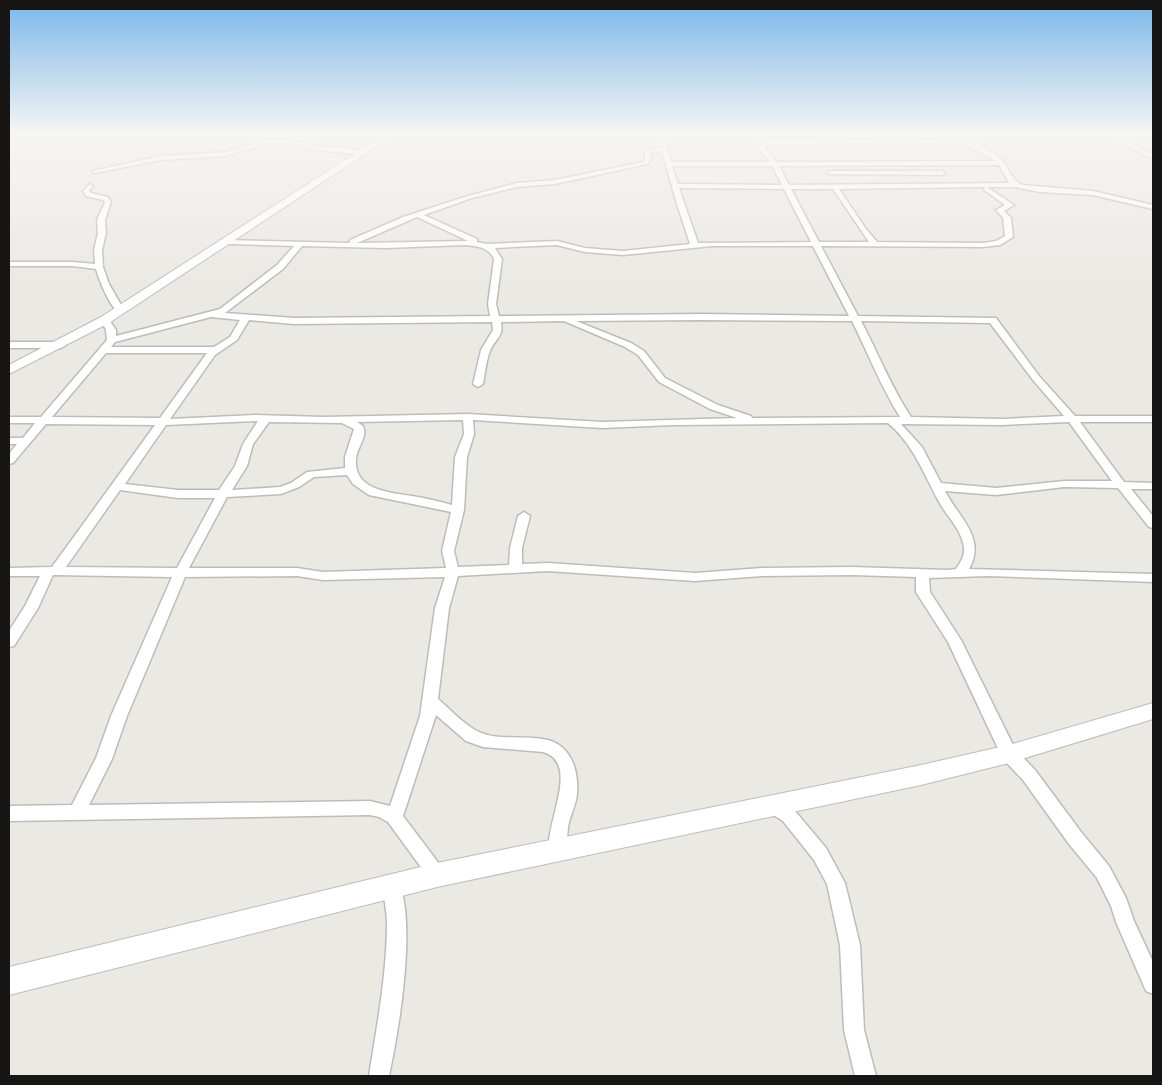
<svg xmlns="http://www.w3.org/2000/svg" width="1162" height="1085" font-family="Raleway,sans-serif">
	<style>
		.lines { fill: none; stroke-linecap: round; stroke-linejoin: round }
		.street-casing { stroke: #bebcb8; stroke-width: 3 }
		.secondary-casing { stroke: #bebcb8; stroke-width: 2 }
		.street { fill: #fff; fill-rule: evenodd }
		.secondary { fill: #fff; fill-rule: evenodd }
	</style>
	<rect width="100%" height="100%" fill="#eae9e4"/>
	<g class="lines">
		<g class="street-casing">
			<path id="street" d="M657,133H663L671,162H770L760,150L753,133H759L762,141L957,139L946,133H954C967,140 989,148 999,157C1010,166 1007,177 1023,185L1093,191L1153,205V209L1093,195L1040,192L1015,187H987L1014,205L1004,211L1011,218L1013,237L1000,245L983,247L821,246L858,316L996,318L1039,376L1075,416H1153V422H1080L1124,482L1153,483V489H1131L1153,516V528L1149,527L1118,488L1064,487L996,495L945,491C958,517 987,538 969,569L1153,574V582L988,576L929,578L930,592L961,640L1015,749L1035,770L1081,832L1109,866L1126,898L1134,921L1153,962V994L1146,991L1116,922L1111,906L1097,878L1069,844L1023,780L1003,759L948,642L916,592V577L852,575L762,576L695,581L548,571L458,576L449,608L438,699C450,709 464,725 479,732C499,741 523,735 543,739C570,743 579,769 577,794C576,805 570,816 568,827C567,837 567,847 563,857L557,859L551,857C539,832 584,764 543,752L483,747L466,741L436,715L403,816L443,869L446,875L443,881L437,883L431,881L388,822L379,817L370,815L9,821V806L72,805L96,758L111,716L172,577L53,575L38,608L14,646L9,647V631L25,606L40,576H9V568L52,567L155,425L46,424L13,463L9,464V454L17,444H9V438H23L35,423H9V417H41L107,340L106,330L101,320L102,318H108L116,330V336L220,309L277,265L294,246L228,244L224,242L225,240L350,243V240L403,217L468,196L517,183L555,180L643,162L645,159V151L661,147ZM963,143L996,161L776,162L764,145ZM662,151L676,201L690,244L623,251L585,248L557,241L487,244L477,242V239L424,215L472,198L517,187L555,184L647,164L651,159L650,153ZM999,165L1009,183L789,185L779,166ZM672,166H772L782,185L678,184ZM985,187L984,190L1005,205L996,210L1003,218L1005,236L996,241L983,243L877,242L866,229L839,189ZM679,188L784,189L811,242L698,243ZM791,189H833L869,242H819ZM417,217L468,241L357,243ZM465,245C478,247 488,246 494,259L488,304L490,316L294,318L225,313L283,269L302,246L386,248ZM557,245L585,252L623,255L713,246H813L849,316L702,314L499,316L496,304L502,259L495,248ZM211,317L240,320L230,337L214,347H111L115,342ZM249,320L294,324L492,322L493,330L481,350L473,384L478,387L483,384C485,374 486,361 490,351C495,338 504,338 501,322L564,321L625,347L638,355L659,382L710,409L737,418L602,422L468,414L324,417L255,415L170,419L215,355L237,340ZM702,320L852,321C868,353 881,387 900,417L752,418L751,416L718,405L665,378L644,351L631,343L576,321ZM861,321L990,323L1033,380L1064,416L1002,419L911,417C891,387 878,353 861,321ZM106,353H207L160,418L52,417ZM463,420L464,434L455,457L452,505C441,502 430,499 418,497C394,493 353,492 356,459C357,447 368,437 363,426L357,422ZM473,420L602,428L673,425L888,423C913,444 923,472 938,500C946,516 962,529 964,548C965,556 960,563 956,569L948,570L852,567L762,568L695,573L548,563L522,564V548L530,516L524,512L518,516L510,548L509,565L458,567L454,551L464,510L467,457L474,434ZM258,421L243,444L235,466L219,490H178L125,484L166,425ZM269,422L342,423L354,429L345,457V468L307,472L291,483L280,487L232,490L247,466L253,444ZM1069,422L1112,481H1064L996,488L941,483L922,447L901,424L1002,425ZM347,475L353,484L369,495L451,512L442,551L446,568L323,572L297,568H189L227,497L281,494L299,487L314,477ZM120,490L178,498H215L177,568L66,567ZM297,576L323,580L445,577L435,608L420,716L390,806L370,801L89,805L112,759L127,716L185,577Z
				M1101,133H1110L1153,155V159Z
				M266,140H293L317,146L348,148L367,153L364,155L317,150L293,144H266L225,156L161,160L95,173L92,171L161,156L225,152Z
				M830,171H942L945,173L942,175L828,174L827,173Z
				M90,184L93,186L89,191L91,193L108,197L111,202L105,220L106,233L102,250L103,267L109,284L124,310L120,313C110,308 99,280 96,269L73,266H9V262H73L95,264L94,250L98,233L97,220L105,202L103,200L86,196L83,191Z
				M9,342H61L66,345L61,348H9Z
				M773,799L795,811L826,848L845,883L860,945L864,1030L876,1076H855L844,1030L840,945L827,884L814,860L783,821L767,811L765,806L767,801Z
				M392,877L398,880C417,923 399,1029 389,1076H369C377,1025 387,974 387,922C387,909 381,891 386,880Z"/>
		</g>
		<g class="secondary-casing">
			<path id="secondary" d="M387,133H397L109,323L9,374V365L101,317Z
				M1153,703V719L1009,763L921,785L437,887L9,995V967L437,863L921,765L1009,745Z"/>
		</g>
		<use href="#street" class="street"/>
		<use href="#secondary" class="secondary"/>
	</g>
	<linearGradient id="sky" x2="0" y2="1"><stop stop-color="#7bb7ea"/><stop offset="0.47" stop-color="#f6f5f3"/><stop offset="1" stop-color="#f6f5f3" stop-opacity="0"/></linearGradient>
	<rect width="1162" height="285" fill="url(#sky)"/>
	<rect width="1162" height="1085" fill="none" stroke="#171615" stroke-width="20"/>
</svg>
